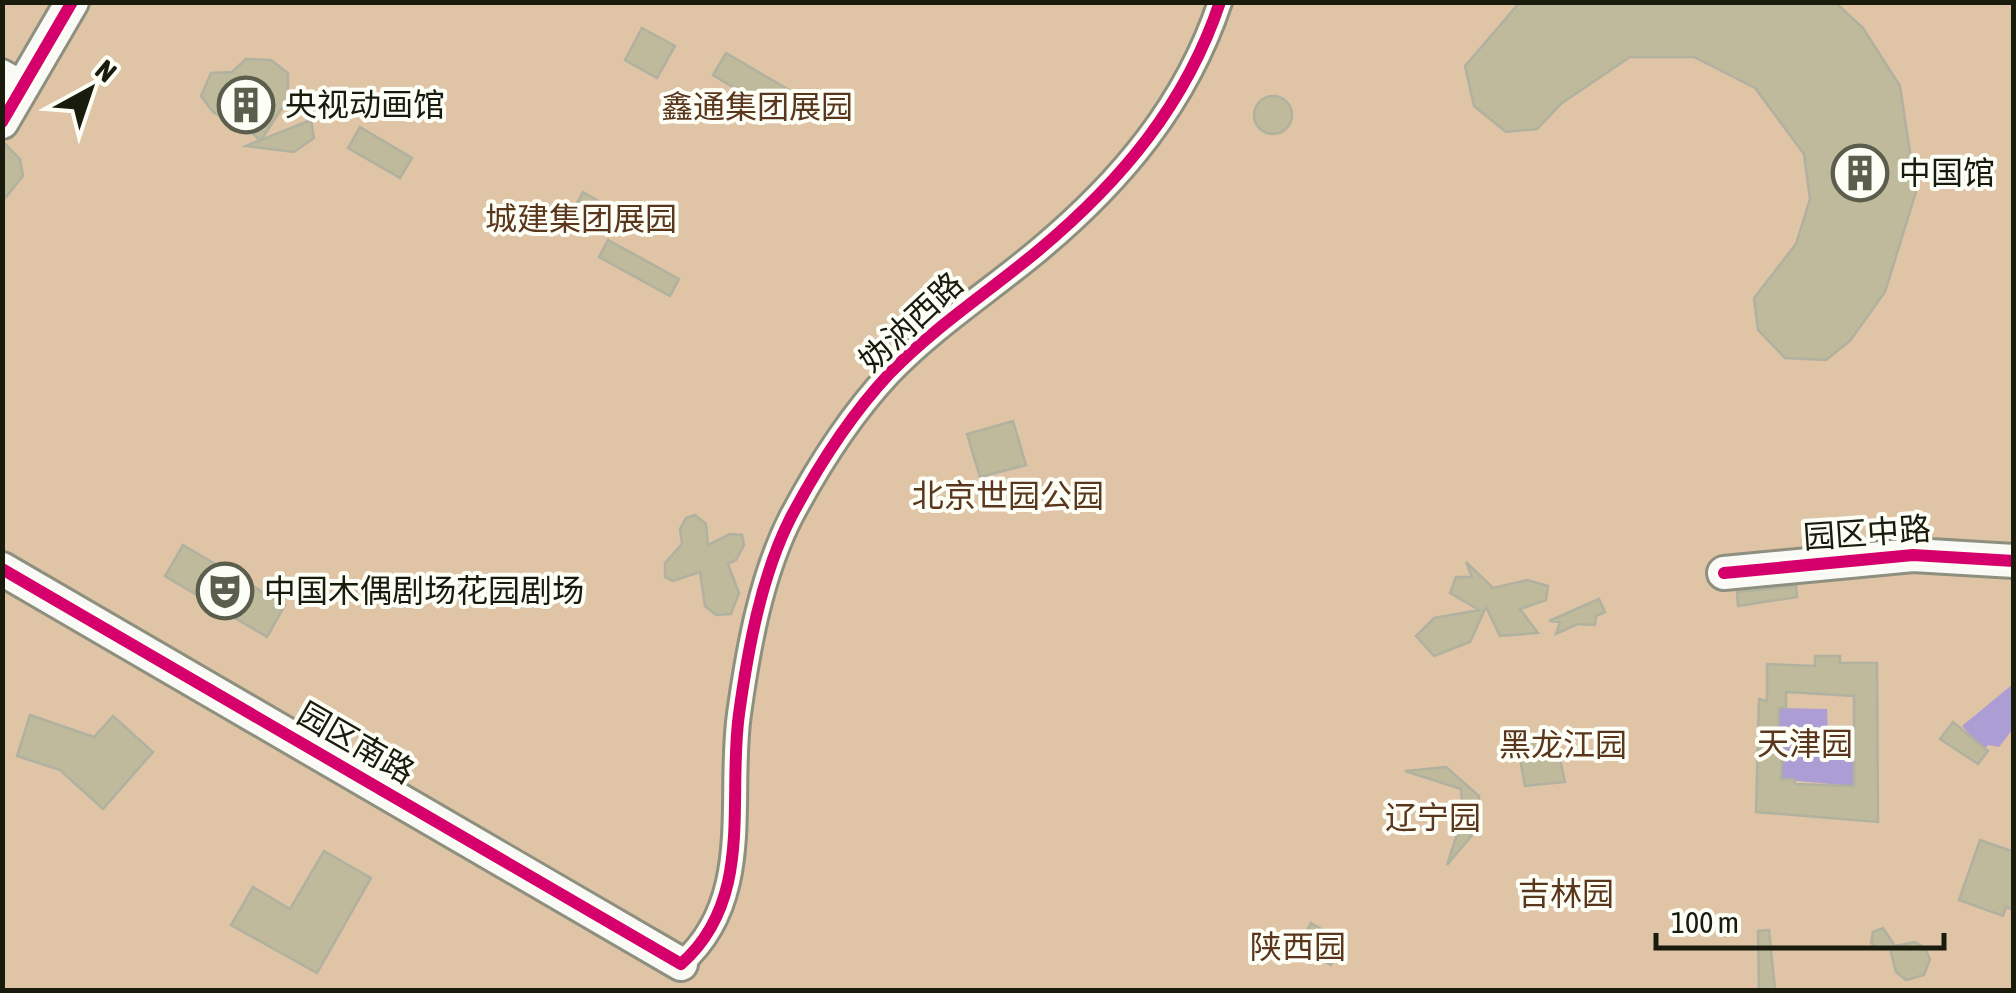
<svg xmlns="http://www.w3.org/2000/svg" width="2016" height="993" font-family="'Asap Condensed','Noto Sans SC',sans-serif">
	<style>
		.green { fill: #e0c4a6 }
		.water { fill: #ac9dd4 }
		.building { fill: #beba9b; stroke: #b1b1a0; stroke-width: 2.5; fill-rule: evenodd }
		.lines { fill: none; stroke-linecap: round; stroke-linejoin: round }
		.street-casing { stroke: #8d8f7f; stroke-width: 28 }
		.secondary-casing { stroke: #8d8f7f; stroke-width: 38 }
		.street { stroke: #f9f9f6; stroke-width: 22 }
		.secondary { stroke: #f9f9f6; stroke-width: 32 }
		.cycleway-casing { stroke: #fdfff7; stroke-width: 19 }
		.cycleway { stroke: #d6006c; stroke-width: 12 }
		.labels { text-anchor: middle; stroke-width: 8; stroke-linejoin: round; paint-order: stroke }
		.poi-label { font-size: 32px; fill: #191b0d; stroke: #fdfff7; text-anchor: start }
		.park-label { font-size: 32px; fill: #5a361c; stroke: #fdfff7 }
		.street-label { font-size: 32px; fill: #191b0d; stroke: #fdfff7 }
	</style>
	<rect width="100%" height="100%" fill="#d5d9c3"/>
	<path class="green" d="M2,3H2013V990H3Z"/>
	<path class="water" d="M2013,684V729L1999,747L1988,745L1984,750L1962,726Z
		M1779,708L1827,709L1829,755L1854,756V786L1775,779L1781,772L1783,747L1778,742Z"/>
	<path class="building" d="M1520,2H1835L1863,28L1900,86L1916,192L1885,292L1850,341L1826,360L1785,358L1758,330L1754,298L1796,244L1810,199L1804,154L1755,88L1694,57H1630L1562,103L1537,129L1506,132L1474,106L1465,66Z
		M642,28L675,46L657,78L625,60Z
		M726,53L801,97L787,120L713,75Z
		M246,59L271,60L288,73V99L261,140L311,120L314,138L294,152L246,146L260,140L234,117L230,121L213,112L201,96L211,73L232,72Z
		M1254 115a19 19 0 1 1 38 0a19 19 0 1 1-38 0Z
		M360,127L412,158L400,178L348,148Z
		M3,142L20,159L23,176L2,202Z
		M583,192L605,205L606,215L598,228L571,214Z
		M608,240L679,279L670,296L599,257Z
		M1013,421L1026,465L980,477L967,434Z
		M695,515L706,524L708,545L730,534L742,535L744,545L736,560L728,564L739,593L731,614L716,615L705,606L700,572L673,581L665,577V563L682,544L680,529L686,518Z
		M183,545L285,605L267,637L165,576Z
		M1466,562L1493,588L1527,580L1548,586L1546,600L1520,609L1538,633L1500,636L1486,607L1470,642L1434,656L1416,636L1434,618L1479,610L1450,593L1456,577H1472Z
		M1796,586L1797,597L1738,606L1737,592Z
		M1599,599L1605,612L1596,616L1595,625L1578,624L1556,634L1560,622L1549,621Z
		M1815,656H1840V663H1877L1878,822L1756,812L1759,699L1767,701V664L1815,666ZM1786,692L1854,696V786L1795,784L1794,779H1781L1783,747L1778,742L1779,708H1786Z
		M30,715L94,737L113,716L153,752L103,809L60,770L17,756Z
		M1953,722L1988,751L1978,764L1940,739Z
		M1555,737L1565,782L1525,786L1516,738Z
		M1446,767L1479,796L1478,828L1447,865L1463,816L1461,789L1405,771Z
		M1980,840L2014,852V910L2006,907L2003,916L1959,900Z
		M324,851L371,878L317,973L231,925L253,887L290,909Z
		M1311,923L1342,941L1331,965L1298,948Z
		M1883,928L1895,946L1915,942L1925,948L1930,959L1924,975L1906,980L1896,972L1890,949H1879L1871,943L1873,932Z
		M1769,930L1775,990H1759L1758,931Z"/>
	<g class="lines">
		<g class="street-casing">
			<path id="street" d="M2,71L26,84
				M681,964C755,899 727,799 739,714C748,649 761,576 791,517C818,466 849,417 889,374C934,327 990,291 1040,249C1121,181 1186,104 1220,2"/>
		</g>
		<g class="secondary-casing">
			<path id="secondary" d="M2,122L72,2
				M2,569L681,964
				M1724,573L1913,555L2014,561"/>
		</g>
		<use href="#street" class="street"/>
		<use href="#secondary" class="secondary"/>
		<g class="cycleway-casing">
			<path id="cycleway" d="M2,122L72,2
				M2,569L681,964C755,899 727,799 739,714C748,649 761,576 791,517C818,466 849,417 889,374C934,327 990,291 1040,249C1121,181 1186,104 1220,2
				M1724,573L1913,555L2014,561"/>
		</g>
		<use href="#cycleway" class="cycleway"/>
	</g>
	<defs>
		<g id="building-ring" transform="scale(2.875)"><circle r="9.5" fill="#fdfff7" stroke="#5b5e4d" stroke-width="1.5"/><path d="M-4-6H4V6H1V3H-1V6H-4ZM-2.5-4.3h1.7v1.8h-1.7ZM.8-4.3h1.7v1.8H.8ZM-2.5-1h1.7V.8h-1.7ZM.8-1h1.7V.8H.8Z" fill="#5b5e4d"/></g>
		<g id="theatre-ring" transform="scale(2.875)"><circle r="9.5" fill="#fdfff7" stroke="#5b5e4d" stroke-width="1.5"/><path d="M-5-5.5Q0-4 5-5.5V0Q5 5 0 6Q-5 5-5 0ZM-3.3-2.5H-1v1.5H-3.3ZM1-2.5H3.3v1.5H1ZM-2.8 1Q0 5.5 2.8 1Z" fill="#5b5e4d"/></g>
	</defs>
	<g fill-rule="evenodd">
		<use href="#building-ring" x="246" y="105"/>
		<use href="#building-ring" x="1860" y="173"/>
		<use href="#theatre-ring" x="225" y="591"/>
	</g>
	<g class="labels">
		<g class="poi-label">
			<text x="285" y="116">央视动画馆</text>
			<text x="1899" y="184">中国馆</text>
			<text x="264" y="602">中国木偶剧场花园剧场</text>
		</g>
		<g class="park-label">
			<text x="757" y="118">鑫通集团展园</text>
			<text x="581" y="230">城建集团展园</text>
			<text x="1008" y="507">北京世园公园</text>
			<text x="1805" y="755">天津园</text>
			<text x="1563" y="756">黑龙江园</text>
			<text x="1433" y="829">辽宁园</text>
			<text x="1566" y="905">吉林园</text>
			<text x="1298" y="958">陕西园</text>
		</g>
		<g class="street-label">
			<text transform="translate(911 322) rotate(-43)" y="11">妫汭西路</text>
			<text transform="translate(1867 533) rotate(-4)" y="11">园区中路</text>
			<text transform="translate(356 743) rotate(30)" y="11">园区南路</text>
		</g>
	</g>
	<rect width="2016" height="993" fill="none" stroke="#191b0d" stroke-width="10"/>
	<g transform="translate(90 90) rotate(40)" stroke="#fdfff7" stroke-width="8" paint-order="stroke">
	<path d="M0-8L18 38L0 25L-18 38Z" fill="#191b0d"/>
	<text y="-15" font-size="28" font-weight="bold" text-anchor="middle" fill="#191b0d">N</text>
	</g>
	<path d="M1656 933v15h288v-15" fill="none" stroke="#191b0d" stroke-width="5"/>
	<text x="1671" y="933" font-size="30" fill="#191b0d" stroke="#fdfff7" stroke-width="8" paint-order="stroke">100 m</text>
</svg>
